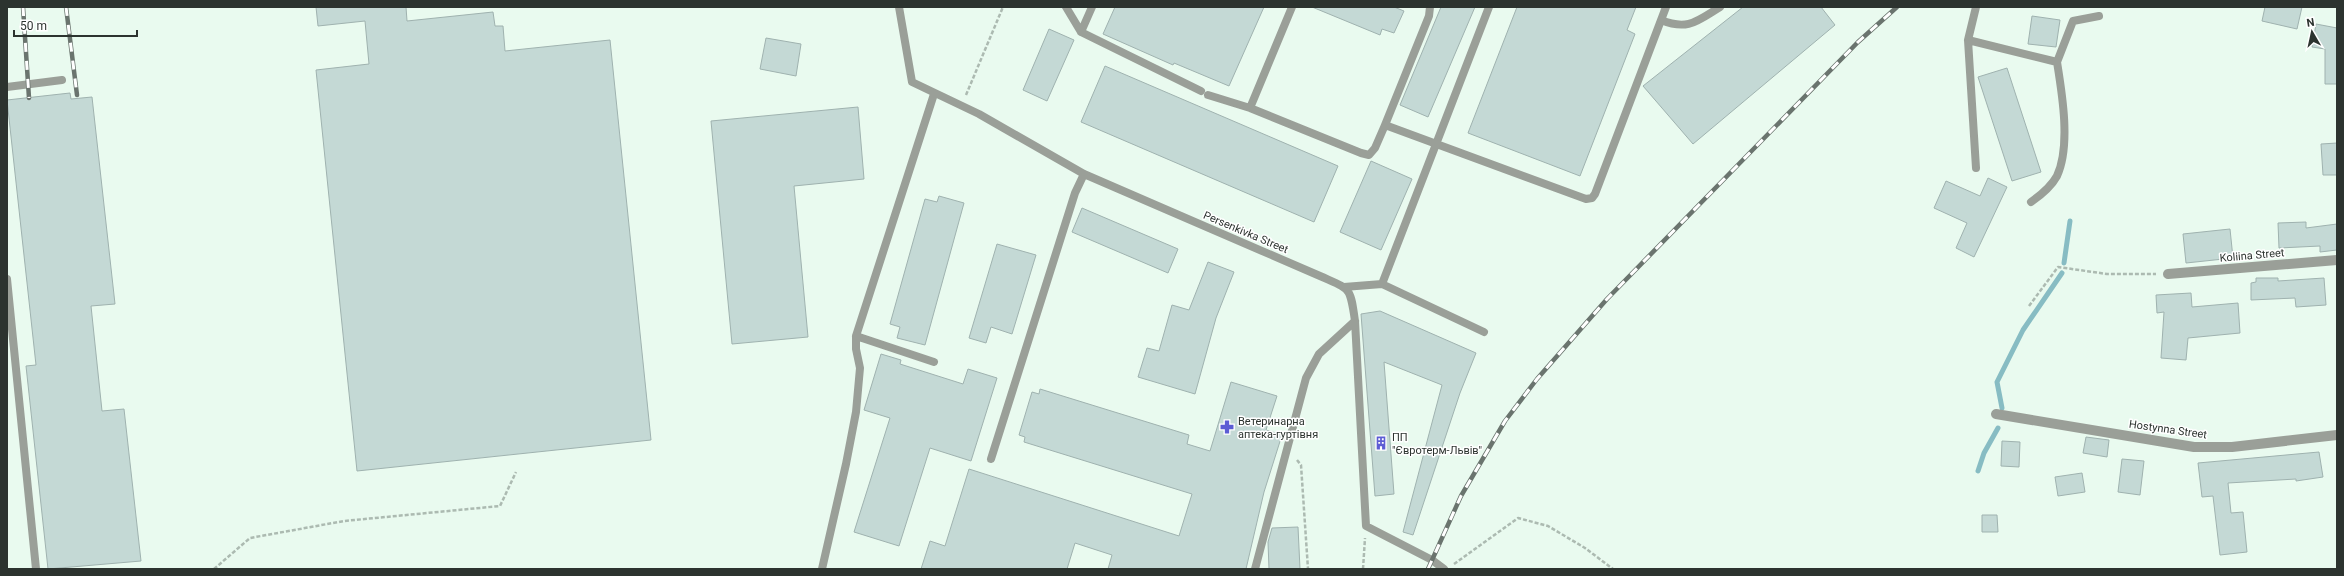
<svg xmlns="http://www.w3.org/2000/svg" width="2344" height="576" font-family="Roboto,sans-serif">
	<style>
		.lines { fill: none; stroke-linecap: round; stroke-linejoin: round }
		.stream { stroke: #87bcc3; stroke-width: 5 }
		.building { fill: #c4d9d5; stroke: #9fb2af }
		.path { stroke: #acbab1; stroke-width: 2.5; stroke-dasharray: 4 2; stroke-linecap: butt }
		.service { stroke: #9a9f98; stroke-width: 8 }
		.minor { stroke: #9a9f98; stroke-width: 10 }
		.rail-casing { stroke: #6a746e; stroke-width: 4.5 }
		.rail { stroke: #fff; stroke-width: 3; stroke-dasharray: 9; stroke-linecap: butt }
		.labels { text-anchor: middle; stroke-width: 3; stroke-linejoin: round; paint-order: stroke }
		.street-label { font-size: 11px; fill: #2c332f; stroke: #fff }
		.poi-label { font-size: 11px; fill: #2c332f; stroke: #fff; text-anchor: start }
	</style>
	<rect width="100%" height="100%" fill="#e9faef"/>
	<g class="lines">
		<path class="stream" d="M2064,263L2070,221
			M2002,408L1997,382L2023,330L2062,273
			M1978,471L1984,453L1998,428"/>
	</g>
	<path class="building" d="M316,7H406L407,21L493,12L495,26H503L505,51L610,40L651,440L357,471L316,70L369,64L365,21L318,26Z
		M1115,7H1264L1229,86L1174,63L1173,65L1103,34Z
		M1312,7H1394L1404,11L1394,33L1382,29L1380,35Z
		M1441,7H1475L1428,117L1400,105Z
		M1517,7H1636L1627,30L1635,34L1580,176L1468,133Z
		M1743,7H1821L1835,25L1693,144L1643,86Z
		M2265,7H2302L2297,29L2262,21Z
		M2032,16L2060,20L2056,47L2028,44Z
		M2316,24L2337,28V84H2325V49L2312,47Z
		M1049,29L1074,40L1047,101L1023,90Z
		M766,38L801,44L796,76L760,69Z
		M1105,66L1338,166L1314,222L1081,122Z
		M2007,68L2041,172L2012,181L1978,77Z
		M70,93L71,99L92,97L115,304L91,306L102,411L124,409L141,561L48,569L26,366L36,365L7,100Z
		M858,107L864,179L794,186L808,337L732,344L711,121Z
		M2337,143V175H2323L2321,144Z
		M1371,161L1412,179L1381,250L1340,232Z
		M1988,178L2007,187L1974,257L1956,248L1967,223L1934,208L1946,181L1980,196Z
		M939,196L964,203L925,345L897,338L900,327L890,324L925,199L937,202Z
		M1082,208L1178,249L1168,273L1072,232Z
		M2306,222V228L2337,224V250L2320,252V246L2279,248L2278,223Z
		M2230,229L2233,258L2186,263L2183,234Z
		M997,244L1036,255L1012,334L991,327L986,343L969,338Z
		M1208,262L1234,272L1216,318L1195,394L1138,377L1147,348L1159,351L1172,305L1189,310Z
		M2256,278H2278V281L2324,278L2326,305L2296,307L2295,298L2251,300V283L2256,282Z
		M2191,293L2192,307L2238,303L2240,333L2188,338L2186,360L2161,358L2164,312L2157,313L2156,295Z
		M1380,311L1476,353L1460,393L1413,535L1403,532L1442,385L1384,362L1394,494L1375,496L1361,314Z
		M881,354L901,360L900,364L963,384L968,369L997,378L971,461L930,448L899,546L854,532L890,418L864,410Z
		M1231,382L1277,396L1266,430L1282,435L1264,492L1246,569H1108L1112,555L1075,543L1067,569H921L930,541L945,546L969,469L1179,536L1192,494L1024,442L1025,437L1019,435L1032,392L1039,394L1040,389L1189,435L1187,444L1210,451Z
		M2086,437L2109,440L2107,457L2083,453Z
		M2002,441L2020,442L2019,467L2001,466Z
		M2319,452L2323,477L2296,481V479L2228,483L2231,513L2243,512L2247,552L2220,555L2213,496L2202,497L2198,463Z
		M2122,459L2144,461L2140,495L2118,492Z
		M2082,473L2085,492L2058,496L2055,477Z
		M1982,515H1997L1998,532H1982Z
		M1298,527L1300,569H1269L1268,542L1272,528Z"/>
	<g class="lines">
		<path class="path" d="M966,95L1003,7
			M2029,306L2058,267L2107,274H2156
			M1297,460L1301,465L1308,569
			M1454,564L1518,518L1548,526L1585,548L1613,569
			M214,569L250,538L344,521L500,506L516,472
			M1363,569L1365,538"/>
		<path class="service" d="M899,7L912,82L979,114L1084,174L1320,276C1351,290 1350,286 1355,321L1366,526L1432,560L1444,569
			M1066,7L1081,32L1201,91
			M1430,7L1429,16L1385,125L1586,199L1592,198L1595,194L1666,7
			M1661,20C1688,31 1697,21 1720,7
			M1081,32L1092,7
			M1968,40L2057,62C2062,93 2071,146 2057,176C2051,187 2041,195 2031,202
			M2057,62L2073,21L2099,16
			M7,87L62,80
			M1208,95L1250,108L1361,153L1369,155L1375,148L1385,125
			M1250,108L1292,7
			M1976,168L1968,40L1976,7
			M7,279L36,569
			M1382,284L1484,332
			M1344,287L1382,284L1489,7
			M934,362L856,336L934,94
			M991,459L1075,193L1084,174
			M822,569L846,464L856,412L860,368L856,349V336
			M1255,569L1306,378L1319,354L1355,321"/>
		<path class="minor" d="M2168,274L2337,260
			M1996,414L2194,447H2232L2337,435"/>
		<g class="rail-casing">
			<path id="rail" d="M23,7L29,98
				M66,7L77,95
				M1428,569L1461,496L1505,421L1537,379L1607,299L1858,42L1897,7"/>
		</g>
		<use href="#rail" class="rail"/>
	</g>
	<defs>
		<g id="pharmacy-bare" transform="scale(1.08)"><path d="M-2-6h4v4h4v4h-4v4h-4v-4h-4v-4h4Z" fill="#5c5cd4" stroke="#fff" stroke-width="2.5" paint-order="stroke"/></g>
		<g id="building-bare" transform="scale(1.08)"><path d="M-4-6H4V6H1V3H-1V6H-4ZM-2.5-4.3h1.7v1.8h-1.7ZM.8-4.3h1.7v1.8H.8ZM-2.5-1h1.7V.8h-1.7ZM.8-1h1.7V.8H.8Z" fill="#5c5cd4" stroke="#fff" stroke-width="2.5" paint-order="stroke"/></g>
	</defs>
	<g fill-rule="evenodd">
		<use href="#pharmacy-bare" x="1227" y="427"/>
		<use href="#building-bare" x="1381" y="443"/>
	</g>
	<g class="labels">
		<g class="street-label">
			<text transform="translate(1246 232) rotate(23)" y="4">Persenkivka Street</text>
			<text transform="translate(2252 255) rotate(-5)" y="4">Koliina Street</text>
			<text transform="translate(2168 429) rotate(8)" y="4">Hostynna Street</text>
		</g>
		<g class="poi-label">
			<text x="1238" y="425">Ветеринарна<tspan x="1238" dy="13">аптека-гуртівня</tspan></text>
			<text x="1392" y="441">ПП<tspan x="1392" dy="13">"Євротерм-Львів"</tspan></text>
		</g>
	</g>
	<rect width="2344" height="576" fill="none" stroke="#2c332f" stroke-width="16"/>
	<g transform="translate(2312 32) rotate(351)" stroke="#ffffff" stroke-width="3" paint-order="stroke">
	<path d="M0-3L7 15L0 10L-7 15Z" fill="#2c332f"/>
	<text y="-6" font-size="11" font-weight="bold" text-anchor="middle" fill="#2c332f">N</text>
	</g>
	<path d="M14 30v6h123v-6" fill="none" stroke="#2c332f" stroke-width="2"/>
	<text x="20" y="30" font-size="12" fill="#2c332f" stroke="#ffffff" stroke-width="3" paint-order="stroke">50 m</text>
</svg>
